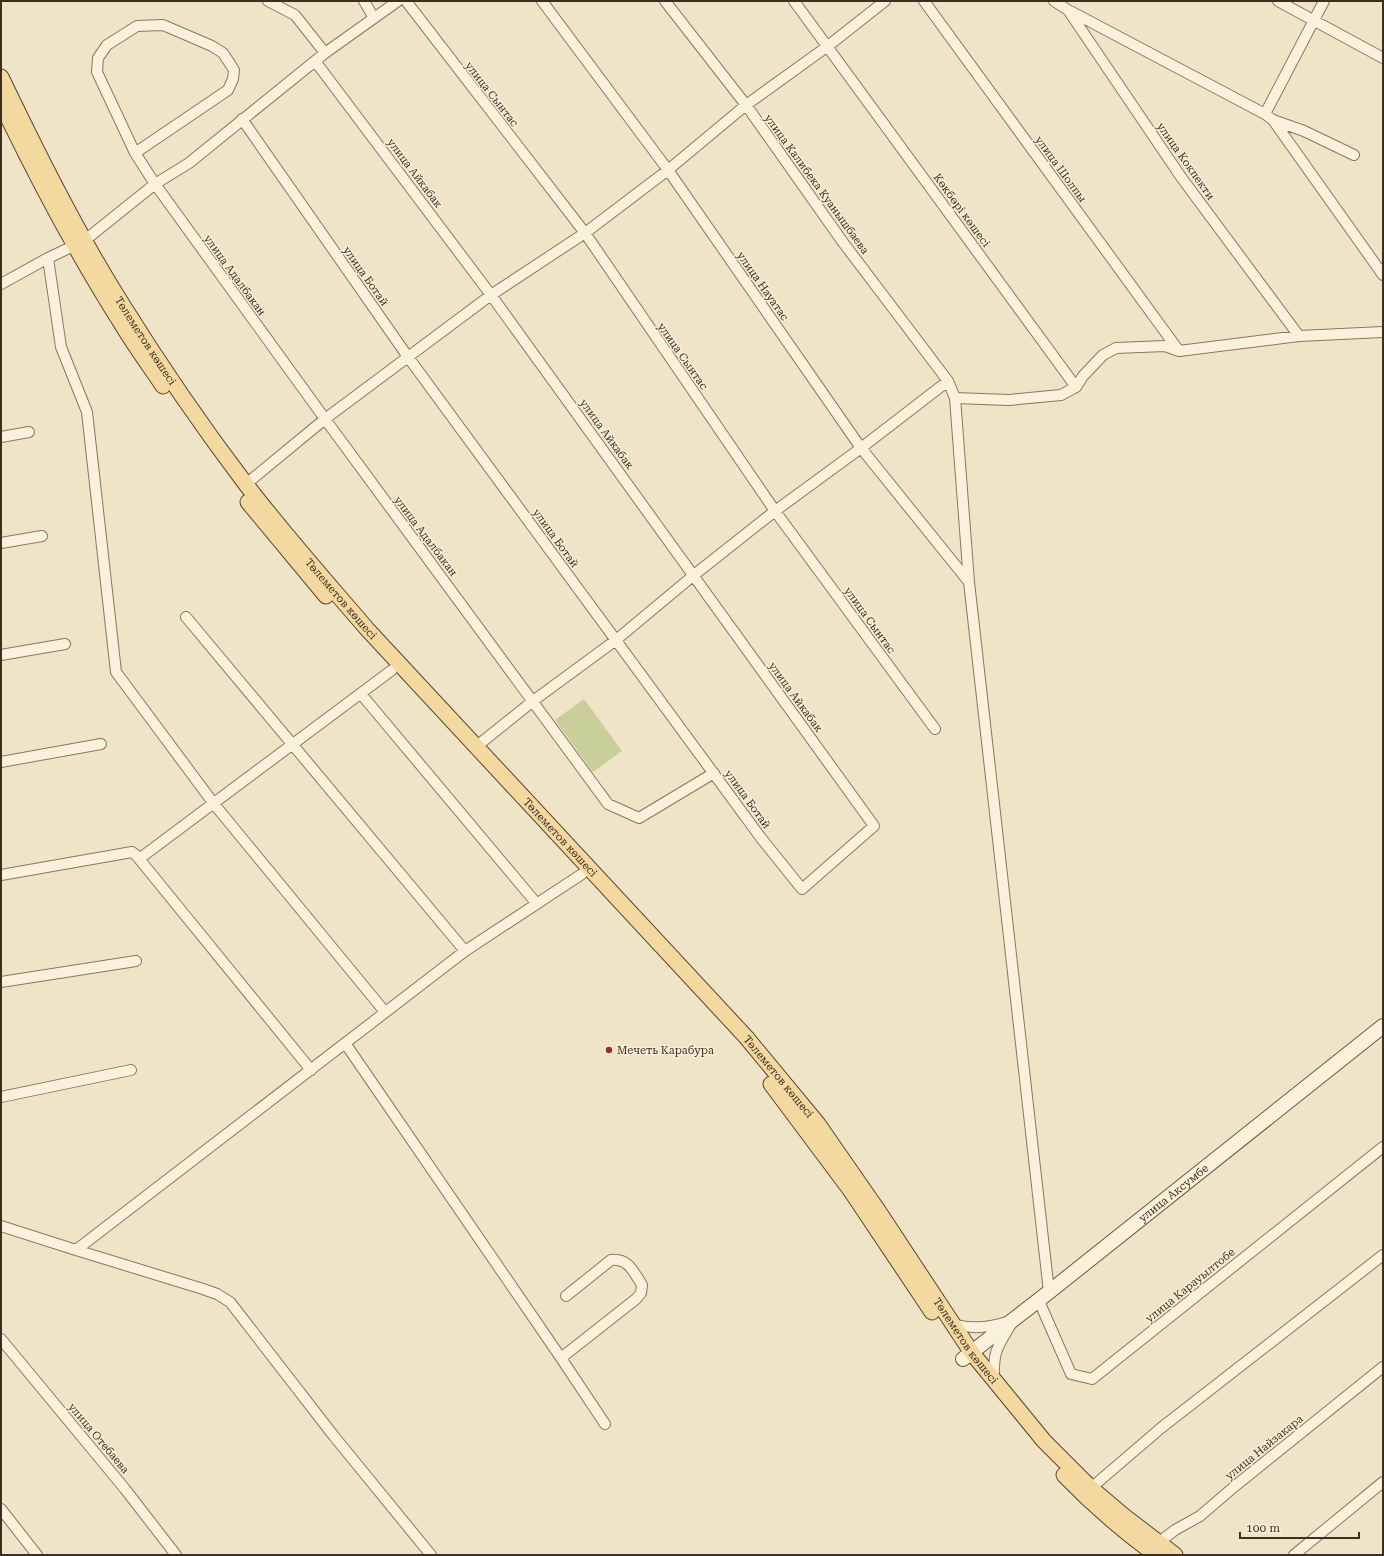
<svg xmlns="http://www.w3.org/2000/svg" width="1384" height="1556" font-family="'Roboto Serif',serif">
	<style>
		.green { fill: #c9cf9b }
		.lines { fill: none; stroke-linecap: round; stroke-linejoin: round }
		.street-casing { stroke: #8d765c; stroke-width: 12 }
		.secondary-casing { stroke: #6f573f; stroke-width: 16 }
		.primary-casing { stroke: #5b4430; stroke-width: 17 }
		.street { stroke: #faf1dc; stroke-width: 10 }
		.secondary { stroke: #faf1dc; stroke-width: 14 }
		.primary { stroke: #f3d9a0; stroke-width: 15 }
		.poi-dot { fill: #9e2a2b; stroke: #f7eed8; stroke-width: 1.5 }
		.labels { text-anchor: middle; stroke-width: 3; stroke-linejoin: round; paint-order: stroke }
		.street-label { font-size: 11px; fill: #3d2e20; stroke: #f7eed8 }
		.poi-label { font-size: 11px; fill: #3d2e20; stroke: #f7eed8; text-anchor: start }
	</style>
	<rect width="100%" height="100%" fill="#f0e4c8"/>
	<path class="green" d="M584,699L622,751L593,772L555,720Z"/>
	<g class="lines">
		<g class="street-casing">
			<path id="street" d="M268,1L295,15L325,53
				M364,1L374,18
				M406,1L585,233L775,511L935,729
				M542,1L668,170L861,448L969,582
				M665,1L746,105L842,241L948,381L955,398L969,582L1049,1292
				M794,1L1076,387
				M924,1L1179,351
				M1054,1L1068,10L1181,177L1299,336
				M1278,1L1383,58
				M1070,11L1265,114L1324,1
				M1265,114L1273,120L1383,275
				M242,119L408,357L761,838L802,889L874,826L491,295L315,61
				M1273,120L1304,131L1354,155
				M135,153L228,90L233,79L234,70L223,53L212,46L163,25L137,26L107,45L98,58L97,72L135,153L155,184L325,419L608,804L639,818L714,773
				M48,258L61,347L87,412L116,672L214,804L385,1012
				M1,284L48,258L84,241L155,184L189,163L325,53L398,1
				M955,398L1009,400L1061,395L1076,387L1083,376L1103,355L1116,348L1165,346L1179,351L1299,336L1383,332
				M1,437L29,432
				M246,484L325,419L491,295L585,233L668,170L746,105L828,46L885,1
				M1,543L42,536
				M186,617L465,951
				M1,655L65,644
				M361,694L537,904
				M477,746L533,701L616,640L694,575L775,511L861,448L948,381
				M1,762L101,744
				M139,859L392,670
				M1,875L132,852L136,855L311,1070
				M1,982L136,961
				M345,1043L561,1358L605,1424
				M1,1097L131,1070
				M1,1226L76,1250L465,951L582,874
				M76,1250L203,1289L217,1294L230,1302L333,1435L431,1555
				M1039,1301L1071,1374L1092,1379L1383,1147
				M952,1324C971,1329 987,1328 1007,1322
				M1,1339L125,1489L176,1555
				M561,1358L636,1299L641,1293L642,1285C634,1273 629,1258 611,1260L566,1296
				M994,1380C993,1354 996,1348 1010,1326
				M1091,1488L1161,1428L1383,1255
				M1,1509L37,1555
				M1158,1543L1175,1530L1200,1516L1235,1486L1383,1367
				M1294,1555L1383,1482"/>
		</g>
		<g class="secondary-casing">
			<g id="secondary">
				<path id="s1" d="M963,1359L1049,1292L1383,1026"/>
			</g>
		</g>
		<g class="primary-casing">
			<g id="primary">
				<path id="s2" d="M1,77C38,154 76,231 122,304C160,365 201,425 245,483C283,533 326,581 367,629L746,1037L818,1124L877,1209L972,1353L1044,1441L1091,1488L1124,1516L1175,1555"/>
				<path d="M1,103C37,178 76,252 121,323C134,345 149,365 163,386"/>
				<path d="M248,502L326,596"/>
				<path d="M771,1084L851,1191L932,1312"/>
				<path d="M1064,1475C1092,1504 1123,1531 1156,1555"/>
			</g>
		</g>
		<use href="#street" class="street"/>
		<use href="#secondary" class="secondary"/>
		<use href="#primary" class="primary"/>
	</g>
	<circle class="poi-dot" cx="609" cy="1050" r="4"/>
	<g class="labels">
		<g class="street-label">
			<text transform="translate(492 94) rotate(52)" y="4">улица Сынтас</text>
			<text transform="translate(1186 161) rotate(55)" y="4">улица Кокпекти</text>
			<text transform="translate(1061 169) rotate(54)" y="4">улица Шолпы</text>
			<text transform="translate(415 173) rotate(53)" y="4">улица Айкабак</text>
			<text transform="translate(817 184) rotate(54)" y="4">улица Калибека Куанышбаева</text>
			<text transform="translate(962 210) rotate(54)" y="4">Көкбөрі көшесі</text>
			<text transform="translate(235 275) rotate(54)" y="4">улица Адалбакан</text>
			<text transform="translate(366 276) rotate(55)" y="4">улица Ботай</text>
			<text transform="translate(763 286) rotate(55)" y="4">улица Науатас</text>
			<text dy="4" stroke="none"><textPath href="#s2" startOffset="301">Төлеметов көшесі</textPath></text>
			<text transform="translate(683 356) rotate(55)" y="4">улица Сынтас</text>
			<text transform="translate(607 434) rotate(54)" y="4">улица Айкабак</text>
			<text transform="translate(426 536) rotate(53)" y="4">улица Адалбакан</text>
			<text transform="translate(556 538) rotate(54)" y="4">улица Ботай</text>
			<text dy="4" stroke="none"><textPath href="#s2" startOffset="625">Төлеметов көшесі</textPath></text>
			<text transform="translate(870 620) rotate(54)" y="4">улица Сынтас</text>
			<text transform="translate(796 697) rotate(54)" y="4">улица Айкабак</text>
			<text transform="translate(748 799) rotate(54)" y="4">улица Ботай</text>
			<text dy="4" stroke="none"><textPath href="#s2" startOffset="949">Төлеметов көшесі</textPath></text>
			<text dy="4" stroke="none"><textPath href="#s2" startOffset="1273">Төлеметов көшесі</textPath></text>
			<text dy="4" stroke="none"><textPath href="#s1" startOffset="268">улица Аксумбе</textPath></text>
			<text transform="translate(1190 1285) rotate(-39)" y="4">улица Карауылтобе</text>
			<text dy="4" stroke="none"><textPath href="#s2" startOffset="1597">Төлеметов көшесі</textPath></text>
			<text transform="translate(99 1438) rotate(50)" y="4">улица Отебаева</text>
			<text transform="translate(1264 1447) rotate(-39)" y="4">улица Найзакара</text>
		</g>
		<g class="poi-label">
			<text x="617" y="1054">Мечеть Карабура</text>
		</g>
	</g>
	<rect width="1384" height="1556" fill="none" stroke="#3d2e20" stroke-width="4"/>
	<path d="M1240 1532v6h119v-6" fill="none" stroke="#3d2e20" stroke-width="2"/>
	<text x="1246" y="1532" font-size="12" fill="#3d2e20" stroke="#f7eed8" stroke-width="3" paint-order="stroke">100 m</text>
</svg>
